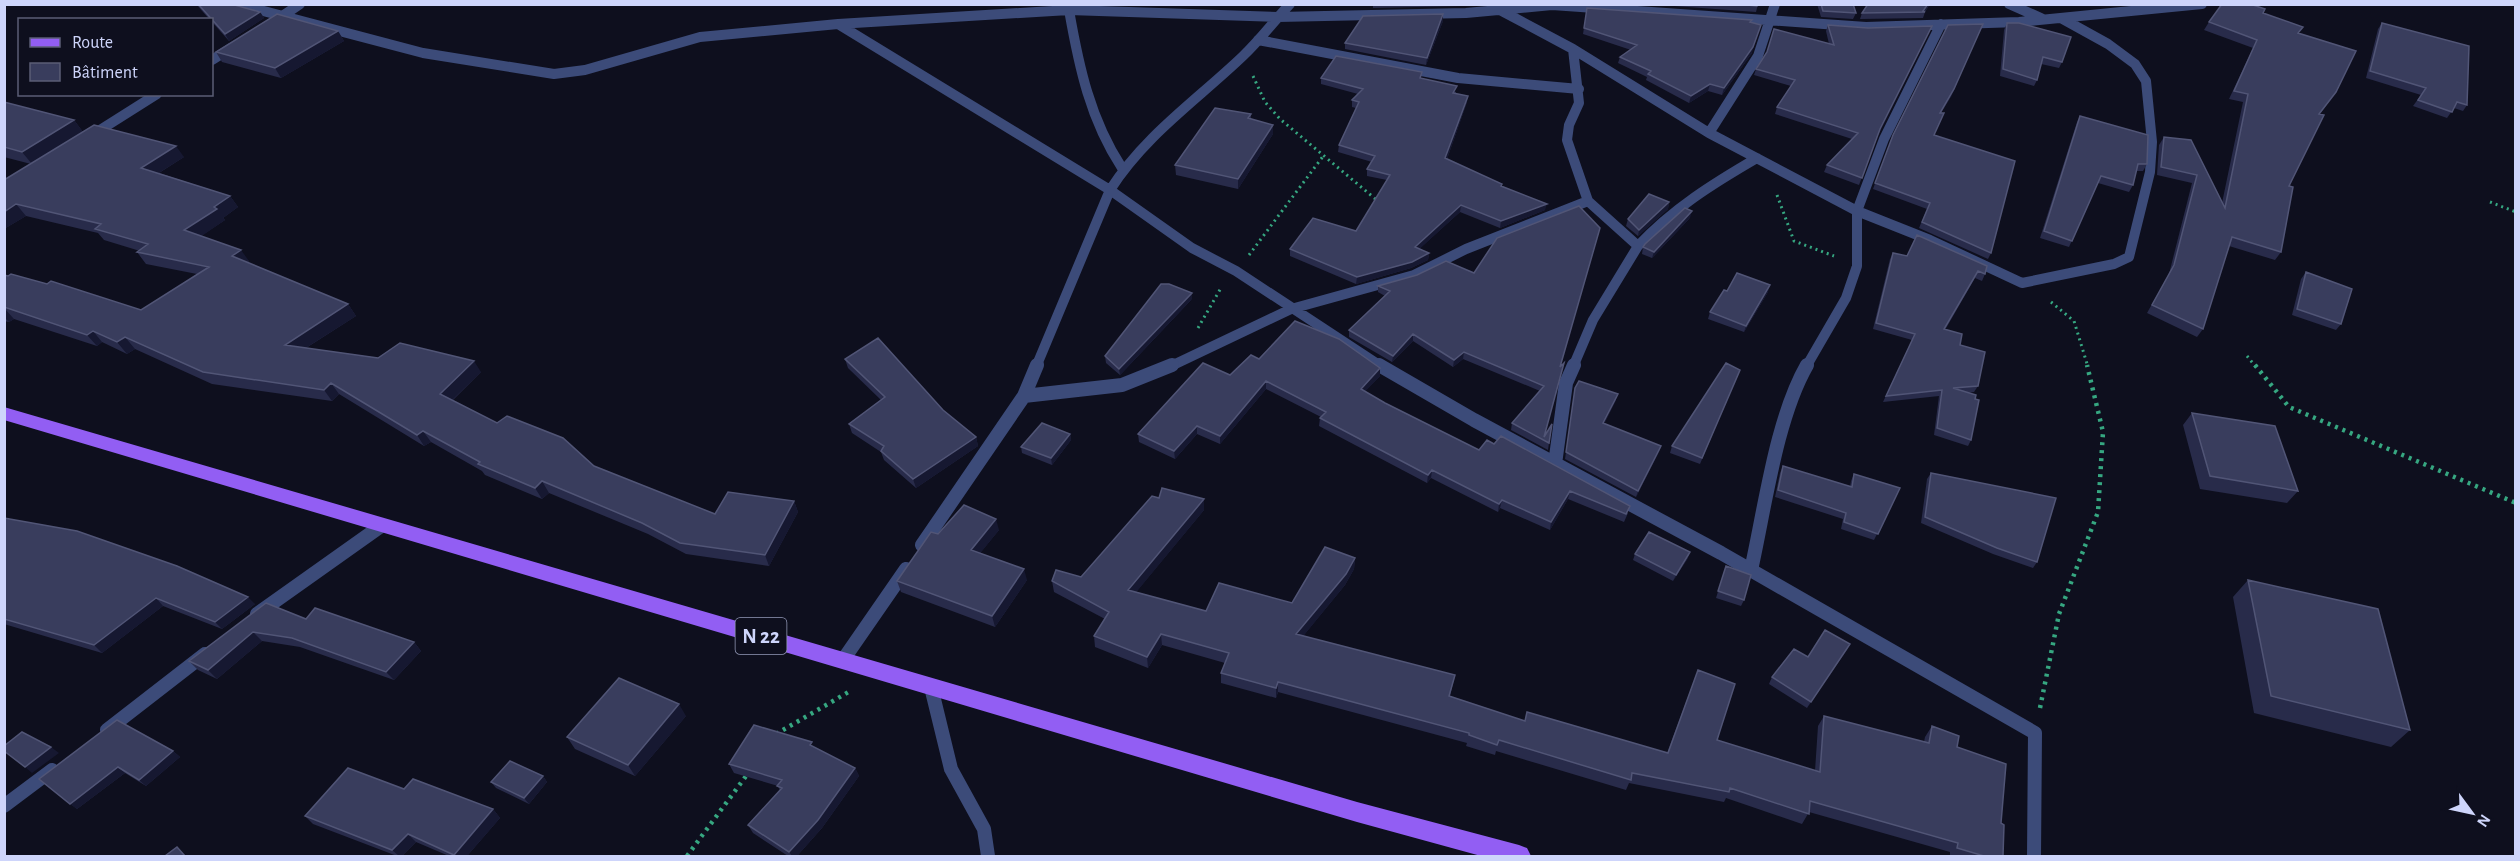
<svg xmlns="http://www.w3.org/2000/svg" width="2520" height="861" font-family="'Alegreya Sans',sans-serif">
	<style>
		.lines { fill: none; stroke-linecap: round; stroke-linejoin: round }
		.path-far1 { stroke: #36a781; stroke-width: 3; stroke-dasharray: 2 4; stroke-linecap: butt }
		.path { stroke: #36a781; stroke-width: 4.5; stroke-dasharray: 3 5; stroke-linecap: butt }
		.minor-far1 { stroke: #3c4b79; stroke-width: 10 }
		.minor { stroke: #3c4b79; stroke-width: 14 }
		.primary { fill: #925ef3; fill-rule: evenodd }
		.wall { fill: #282b4a }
		.shaded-wall { fill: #161831 }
		.building { fill: #393d5d; stroke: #515576; stroke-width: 1.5 }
		.labels { text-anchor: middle; stroke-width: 5; stroke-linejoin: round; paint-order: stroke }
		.shield { fill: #0e0f1e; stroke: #949ab9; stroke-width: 1.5 }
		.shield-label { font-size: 21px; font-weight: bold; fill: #ced5fb }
	</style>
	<rect width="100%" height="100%" fill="#0e0f1e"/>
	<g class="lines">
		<path class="path-far1" d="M1253,76L1265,102L1280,119L1379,202
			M1777,195L1794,241L1834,256
			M2490,202L2516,212
			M1249,255L1324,155
			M2051,302L2074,321L2088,367
			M1198,328L1221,288
			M2247,356L2256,367"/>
		<path class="path" d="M2255,365L2289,407L2516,503
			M2040,708L2059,614L2098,512L2103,432L2087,365
			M776,734L852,690
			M687,856L749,772"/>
		<path class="minor-far1" d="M237,4L423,53L554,74L585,70L700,37L838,24L1069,10L1278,17L1466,13L1552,5L1866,27L2019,22L2202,4
			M2009,4L2041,18
			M1073,5L1069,10C1079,67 1090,119 1122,168
			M1500,10L1573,49L1709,133L1857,211L1930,240L2022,283L2114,264L2129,257L2150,172L2152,142L2146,81L2135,64L2108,44L2061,18
			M281,17L300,4
			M838,24L1110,190L1192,248L1236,271L1382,367
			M1258,40L1458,78L1579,89
			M212,60L231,48
			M1709,133L1758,56L1775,4
			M89,137L157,94
			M1638,246C1672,209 1714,183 1757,158
			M1036,367L1110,190C1145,135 1197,100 1243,56C1260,40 1274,21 1290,4
			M1169,367L1291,309L1414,275L1466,249L1588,201
			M1573,367L1593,320L1638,246L1588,201L1567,140L1569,125L1579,103L1573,49
			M1806,367L1846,298L1857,266V211L1884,139L1941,24"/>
		<path class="minor" d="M1379,365L1474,420L1721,553L2035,733L2034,856
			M1024,396L1122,385L1172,365
			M1555,464L1566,383L1574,365
			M922,545L1024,396L1037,365
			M1751,570C1765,508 1776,419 1807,365
			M257,614L381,526
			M843,660L906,569
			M931,687L951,769L984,829L988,856
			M107,730L205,654
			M4,806L52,770"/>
		<path class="primary" d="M4,407L1357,802L1519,845L1527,848L1531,856H1481L1357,822L4,420Z"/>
	</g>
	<path class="wall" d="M196,4L231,5L260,12L264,18L229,41L212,22V20H210Z
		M1363,4H1463L1461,6L1373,8V6Z
		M1647,4H1758L1756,12Z
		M1817,4H1853L1856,13L1853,19L1821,17Z
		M1868,4H1930L1925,12L1923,18L1860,19L1862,13Z
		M1587,8L1751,22L1752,53L1722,95L1708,91L1689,103L1646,80L1647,77L1618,63L1620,57L1631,50L1583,34Z
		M2263,13L2299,33L2330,100L2320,114L2289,186L2281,252L2275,260L2229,246L2203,329L2197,337L2147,313L2169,274L2192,183L2157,175L2159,145L2164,137L2222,203L2243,102L2229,99L2253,48L2204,30L2209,22Z
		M1443,21L1426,65L1345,49V43Z
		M2007,23L2062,62L2059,68L2041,64L2037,80L2034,86L2000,76L2004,30Z
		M2382,23L2467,105L2463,111L2454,108L2447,118L2413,106L2421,95L2366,78L2378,29Z
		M1828,25L1868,28L1932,26L1878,135L1859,185L1824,172L1827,165L1852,139L1775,114L1777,107L1791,86L1754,75L1756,69L1829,44L1826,31Z
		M338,31L344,41L281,78L222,62L216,52Z
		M1321,78L1421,79L1456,92V94L1467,102L1447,159L1502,184V186L1545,210L1500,228L1460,212L1419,249L1429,253L1428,260L1411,268L1356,284L1290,256V249L1356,231L1387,180L1367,176V169L1372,162L1338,152L1339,145L1356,108L1352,107V100L1358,94L1321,84Z
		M1952,95L1941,113L1934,135L1991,253L1988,259L1919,228L1927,209L1873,189L1893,135Z
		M4,102L74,120L83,132L184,157L159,173L230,196L238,207L223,218L225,220L201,236L249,261L247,263L348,304L356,316L306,348L481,372L453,400L497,423L594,466L715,514L794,501L798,512L769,566L686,554L648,534L549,493L542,499L485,475L482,471L431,442L424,446L339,394L332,401L212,384L135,349L127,354L102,342L97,346L14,319L9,322L4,321V275L141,310L197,274L146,264L137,252L140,251L104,240L98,233L26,216L4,229L31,164L4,157Z
		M1251,114V119L1273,125V134L1238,189L1176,175L1175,165Z
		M2080,116L2147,164L2143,171H2136L2133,185L2129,192L2098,183L2069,247L2040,238L2077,122Z
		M1669,202L1668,209L1638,236L1626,226L1628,219Z
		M1690,218L1652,258L1642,254L1643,247Z
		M1917,235L1985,274L1982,281L1975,278L1945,330L1960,345L1978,386L1974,392L1967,393L1971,440L1968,446L1934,435L1939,396L1883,402L1912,340L1873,329L1890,259L1893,253L1907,256Z
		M2306,272L2341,324L2336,330L2292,315L2301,279Z
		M1378,286L1561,366L1544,436L1549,443L1548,450L1511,430L1512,423L1540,391L1463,359L1453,367L1413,341L1392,362L1349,337V330L1385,296L1378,292Z
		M1727,291L1768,292L1744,332L1708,319L1710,312Z
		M1192,299L1120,375L1106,363L1105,356Z
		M845,359L943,410L976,437L978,446L916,488L884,460L881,452L852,433L849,424L881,400L848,368Z
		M1259,359L1380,368V376L1365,391L1385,403L1479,450L1628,513L1624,522L1568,499L1550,530L1500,508L1498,512L1431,478L1427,483L1319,426L1320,418L1321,417L1266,389L1220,444L1197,434L1175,459L1139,442L1138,434Z
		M1740,370L1700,464L1670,453L1672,446Z
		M1575,388L1616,400L1604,424L1661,446L1659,452L1636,497L1565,459Z
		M2192,413L2298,491L2287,503L2200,489L2183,425Z
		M1070,434L1071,440L1052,465L1022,453L1021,447Z
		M1783,466L1850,487L1851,481L1854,474L1900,488L1874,540L1841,529L1843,519L1775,497L1780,473Z
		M1931,473L2037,562L2033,568L1993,554L1921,523L1927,479Z
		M1159,498L1204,499V510L1136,592L1206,611L1292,603L1355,558L1354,569L1345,585L1303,636L1455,675L1450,696L1525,721L1667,753L1698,670L1717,740L1815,771L1818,726L1824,716L1924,742L1925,737L1932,726L1957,747L2001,823L2003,856H1950V852L1809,812L1802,824L1726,798L1724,802L1629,783L1626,790L1496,751L1495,755L1466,746L1467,743L1278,692L1276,698L1221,683V673L1225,663L1162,645L1148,668L1095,647L1094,636L1105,619L1054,592L1052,581L1081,577Z
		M4,518L255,604L222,629L163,606L102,653L4,624Z
		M999,530L980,553L1027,580L995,627L901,592L897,581L938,534Z
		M1635,554L1688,558L1673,581L1633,560Z
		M1726,566L1744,600L1741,606L1716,598Z
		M2248,580L2410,730L2391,747L2254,713L2233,597Z
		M266,603L306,619L414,642L421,651L394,680L300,647L262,641L217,679L198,670L189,661Z
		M1850,644L1807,708L1769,684L1772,677Z
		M686,716L635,776L575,749L567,737Z
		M814,747L855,768L859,776L822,828L797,856H788L753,833L748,825L780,791L778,786L734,773L729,764Z
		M173,751L180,757L146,786L125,773L77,809L39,779Z
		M543,776L547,782L529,804L496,788L491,782Z
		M404,789L493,809L500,818L467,856H449L416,842L402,856H397L313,824L305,816Z"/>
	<path class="shaded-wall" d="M1928,4H1930L1924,12H1922Z
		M260,12L264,18L229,41L225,34Z
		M1443,14V21L1426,65L1427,58Z
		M1761,25L1752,53L1722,95L1724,88Z
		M1932,26L1929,32L1878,136L1880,129Z
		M1980,30L1952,95L1937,119Z
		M338,31L344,41L281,78L275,68Z
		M1710,84L1708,91L1689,103L1691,96Z
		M1468,96L1467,102L1445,165V158Z
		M74,120L83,132L32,164L22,152Z
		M1273,125V134L1238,189V179Z
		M176,146L184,157L149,179L141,168Z
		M230,196L238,207L223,218L225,220L193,242L184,230Z
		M1669,202L1668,209L1638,236L1639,230Z
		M16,204L26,216L4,229V212Z
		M1547,204L1545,210L1500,228L1501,221Z
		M1461,205L1460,212L1414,254L1415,247Z
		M1692,211L1690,218L1652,258L1654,252Z
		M241,250L249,261L240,268L232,256Z
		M1429,253L1428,260L1411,268L1356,284L1357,277Z
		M1770,285L1768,292L1744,332L1746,326Z
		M1192,293V299L1120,375L1119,369Z
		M348,304L356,316L293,356L285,345Z
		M4,308L14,319L9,322L4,317Z
		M93,331L102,342L97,346L87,335Z
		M1413,334V341L1392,362L1393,356Z
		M125,337L135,349L127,354L117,342Z
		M1464,352L1463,359L1453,367L1454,360Z
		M474,361L481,372L447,405L440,394Z
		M1380,368V376L1360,397L1361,389Z
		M1266,381V389L1220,444V436Z
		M331,383L339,394L332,401L324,390Z
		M1618,394L1616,400L1601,430L1603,423Z
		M1197,426V434L1175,459L1174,451Z
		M423,431L431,442L424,446L417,435Z
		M1070,434L1071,440L1052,465L1051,458Z
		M976,437L978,446L916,488L913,479Z
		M1661,446L1659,452L1636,497L1638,491Z
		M1432,470L1431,478L1427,483L1428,475Z
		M542,481L549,493L542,499L535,488Z
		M1570,491L1568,499L1550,530L1551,522Z
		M1204,499V510L1129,601L1128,590Z
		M1502,500L1500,508L1498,512L1499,504Z
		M794,501L798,512L769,566L765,555Z
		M996,519L999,530L974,561L971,550Z
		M1690,552L1688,558L1673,581L1676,575Z
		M1355,558L1354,569L1345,585L1296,645V634Z
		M1024,569L1027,580L995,627L992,616Z
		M248,597L255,604L222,629L215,622Z
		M156,598L163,606L102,653L94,645Z
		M253,632L262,641L217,679L208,670Z
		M1161,634L1162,645L1148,668L1147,657Z
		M414,642L421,651L394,680L386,672Z
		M1850,644L1847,650L1807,708L1811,702Z
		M1278,682V692L1276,698V688Z
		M679,704L686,716L635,776L628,765Z
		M51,747L59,753L32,773L25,767Z
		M173,751L180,757L146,786L139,780Z
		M118,767L125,773L77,809L70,804Z
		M855,768L859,776L822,828L797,856H792L789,852Z
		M543,776L547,782L529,804L524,798Z
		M493,809L500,818L467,856H456L454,855Z
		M408,834L416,842L402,856H399L392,850Z"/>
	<path class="building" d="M198,4H231L260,12L225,34Z
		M1736,4H1758L1757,6Z
		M1821,4H1853L1856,13L1823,11Z
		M1868,4H1928L1923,11L1925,12L1862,13Z
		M2222,4H2250L2265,9L2263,13L2303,27L2298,33L2356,51L2336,92L2319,114L2324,115L2289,186L2293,187L2281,252L2232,237L2203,329L2152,305L2174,265L2197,175L2161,167L2164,137L2191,140L2225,208L2248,94L2234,91L2257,40L2209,22Z
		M1587,8L1752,20L1750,22L1761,25L1753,47L1724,88L1710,84L1691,96L1648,74L1651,71L1620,57L1637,45L1584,28Z
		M277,14L338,31L275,68L216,52Z
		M1443,14L1427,58L1345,43L1363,16Z
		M2007,23H2019L2071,37L2062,62L2043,57L2037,80L2003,69Z
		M2382,23L2469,46L2467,105L2457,102L2452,112L2418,100L2426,88L2370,71Z
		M1983,24L1954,89L1940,113H1944L1934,135L2015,161L1991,253L1922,222L1930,203L1875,183L1893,135L1948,25Z
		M1828,25L1868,28L1932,26L1880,129L1862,178L1827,165L1858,133L1777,107L1795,80L1756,69L1767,52L1774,29L1834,45Z
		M1336,56L1422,72L1420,78L1457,86L1453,93L1468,96L1445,158L1502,184L1501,186L1547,204L1501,221L1461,205L1415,247L1429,253L1412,262L1357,277L1290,249L1313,218L1356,231L1390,175L1367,169L1375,156L1339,145L1359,102L1352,100L1363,89L1321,78Z
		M4,102L74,120L22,152L4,147Z
		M1215,108L1251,114L1248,118L1273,125L1238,179L1175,165Z
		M2080,116L2148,135L2147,164H2138L2133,185L2101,176L2072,241L2044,231Z
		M94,125L176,146L141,168L230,196L214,207L217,209L184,230L241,250L232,256L348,304L285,345L378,358L400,343L474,361L440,394L497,423L507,416L563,438L594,466L715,514L728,492L794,501L765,555L680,543L642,523L542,481L535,488L478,464L480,462L423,431L417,435L331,383L324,390L203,372L125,337L117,342L93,331L87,335L4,307V275L8,276L11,274L47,284L51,281L141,310L209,267L137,252L148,244L95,229L101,224L16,204L4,212V180Z
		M1649,194L1669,202L1639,230L1628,219Z
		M1579,206L1600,228L1560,367L1564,363L1544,437L1552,424L1549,443L1512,423L1544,386L1464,352L1454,360L1413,334L1393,356L1349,330L1390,291L1378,286L1417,275L1446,261L1474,273L1497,238Z
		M1685,208L1692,211L1654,252L1643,247L1645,244Z
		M1917,235L1987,266L1985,274L1978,271L1944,329L1962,334L1960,345L1985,352L1978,386L1953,388L1976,395L1975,399L1979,400L1971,440L1937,428L1942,390L1886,396L1915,334L1876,323L1893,253L1907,256Z
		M2306,272L2352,289L2341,324L2297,309Z
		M1737,273L1770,285L1746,326L1710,312L1724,290L1727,291Z
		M1161,284H1169L1192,293L1119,369L1105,356Z
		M1295,321L1339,339L1380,368L1361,389L1385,403L1479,450L1487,440L1494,444L1501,436L1630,506L1626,514L1570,491L1551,522L1502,500L1499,504L1432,470L1428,475L1320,418L1326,412L1266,381L1220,436L1197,426L1174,451L1138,434L1203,363L1230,375L1251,355L1259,359Z
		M878,338L943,410L976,437L913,479L881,451L884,446L849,424L885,397L845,359Z
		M1726,363L1740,370L1702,458L1672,446Z
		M1579,381L1618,394L1603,423L1661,446L1638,491L1566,452L1575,388Z
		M2192,413L2275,426L2298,491L2210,476Z
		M1042,423L1070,434L1051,458L1021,447Z
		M1783,466L1852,487L1854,474L1900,488L1878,534L1844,522L1846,513L1778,490Z
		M1931,473L2056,498L2037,562L1997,548L1925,517Z
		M1162,488L1204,499L1128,590L1206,611L1219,583L1292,603L1325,547L1355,558L1346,574L1296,634L1455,675L1449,696L1525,721L1527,712L1668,753L1698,670L1735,684L1717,740L1820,772L1824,716L1929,743L1932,726L1959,736L1957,747L2006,764L2001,823L2004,825L2003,856H1984L1957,848L1958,843L1810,801L1809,814L1730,788L1729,792L1632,773L1631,780L1499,740L1497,745L1469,735V733L1278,682L1276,688L1221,673L1229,653L1161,634L1147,657L1094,636L1109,612L1052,581L1056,570L1081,577L1152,496L1159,498Z
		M964,505L996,519L971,550L1024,569L992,616L897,581L931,532L938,534Z
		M4,518L77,531L177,566L248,597L215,622L156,598L94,645L4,619Z
		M1649,532L1690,552L1676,575L1635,554Z
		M1726,566L1751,575L1744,600L1718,591Z
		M2248,580L2378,609L2410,730L2271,696Z
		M266,603L306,619L315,608L414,642L386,672L292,638L253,632L208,670L189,661Z
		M1825,630L1850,644L1811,702L1772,677L1794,649L1808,657Z
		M619,678L679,704L628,765L567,737Z
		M117,720L173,751L139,780L118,767L70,804L39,779Z
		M754,725L812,742L810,745L855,768L818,820L789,852L748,825L782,788L777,786L782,780L729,764Z
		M22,732L51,747L25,767L4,751V746Z
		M510,761L543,776L524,798L491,782Z
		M348,768L404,789L413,779L493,809L454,855L408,834L392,850L305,816Z
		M177,847L185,856H165Z"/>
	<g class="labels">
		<rect class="shield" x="735.5" y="618" width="51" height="36" rx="4.5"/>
		<g class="shield-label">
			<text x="761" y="643">N 22</text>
		</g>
	</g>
	<rect width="2520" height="861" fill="none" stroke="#ced5fb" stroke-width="12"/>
	<rect x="18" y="18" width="195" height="78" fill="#0e0f1e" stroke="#5b5e76" stroke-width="1.5"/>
	<rect x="30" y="38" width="30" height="9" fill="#925ef3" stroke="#5b5e76" stroke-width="1.5"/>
	<text x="72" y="48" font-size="18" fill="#ced5fb">Route</text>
	<rect x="30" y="63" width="30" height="18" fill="#393d5d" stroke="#5b5e76" stroke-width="1.5"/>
	<text x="72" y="78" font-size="18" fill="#ced5fb">Bâtiment</text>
	<g transform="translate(2472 813) rotate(123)" stroke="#0e0f1e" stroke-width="4.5" paint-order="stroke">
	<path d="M0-4.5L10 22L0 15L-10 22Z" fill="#ced5fb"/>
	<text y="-9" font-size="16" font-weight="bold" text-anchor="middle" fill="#ced5fb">N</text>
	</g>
</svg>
